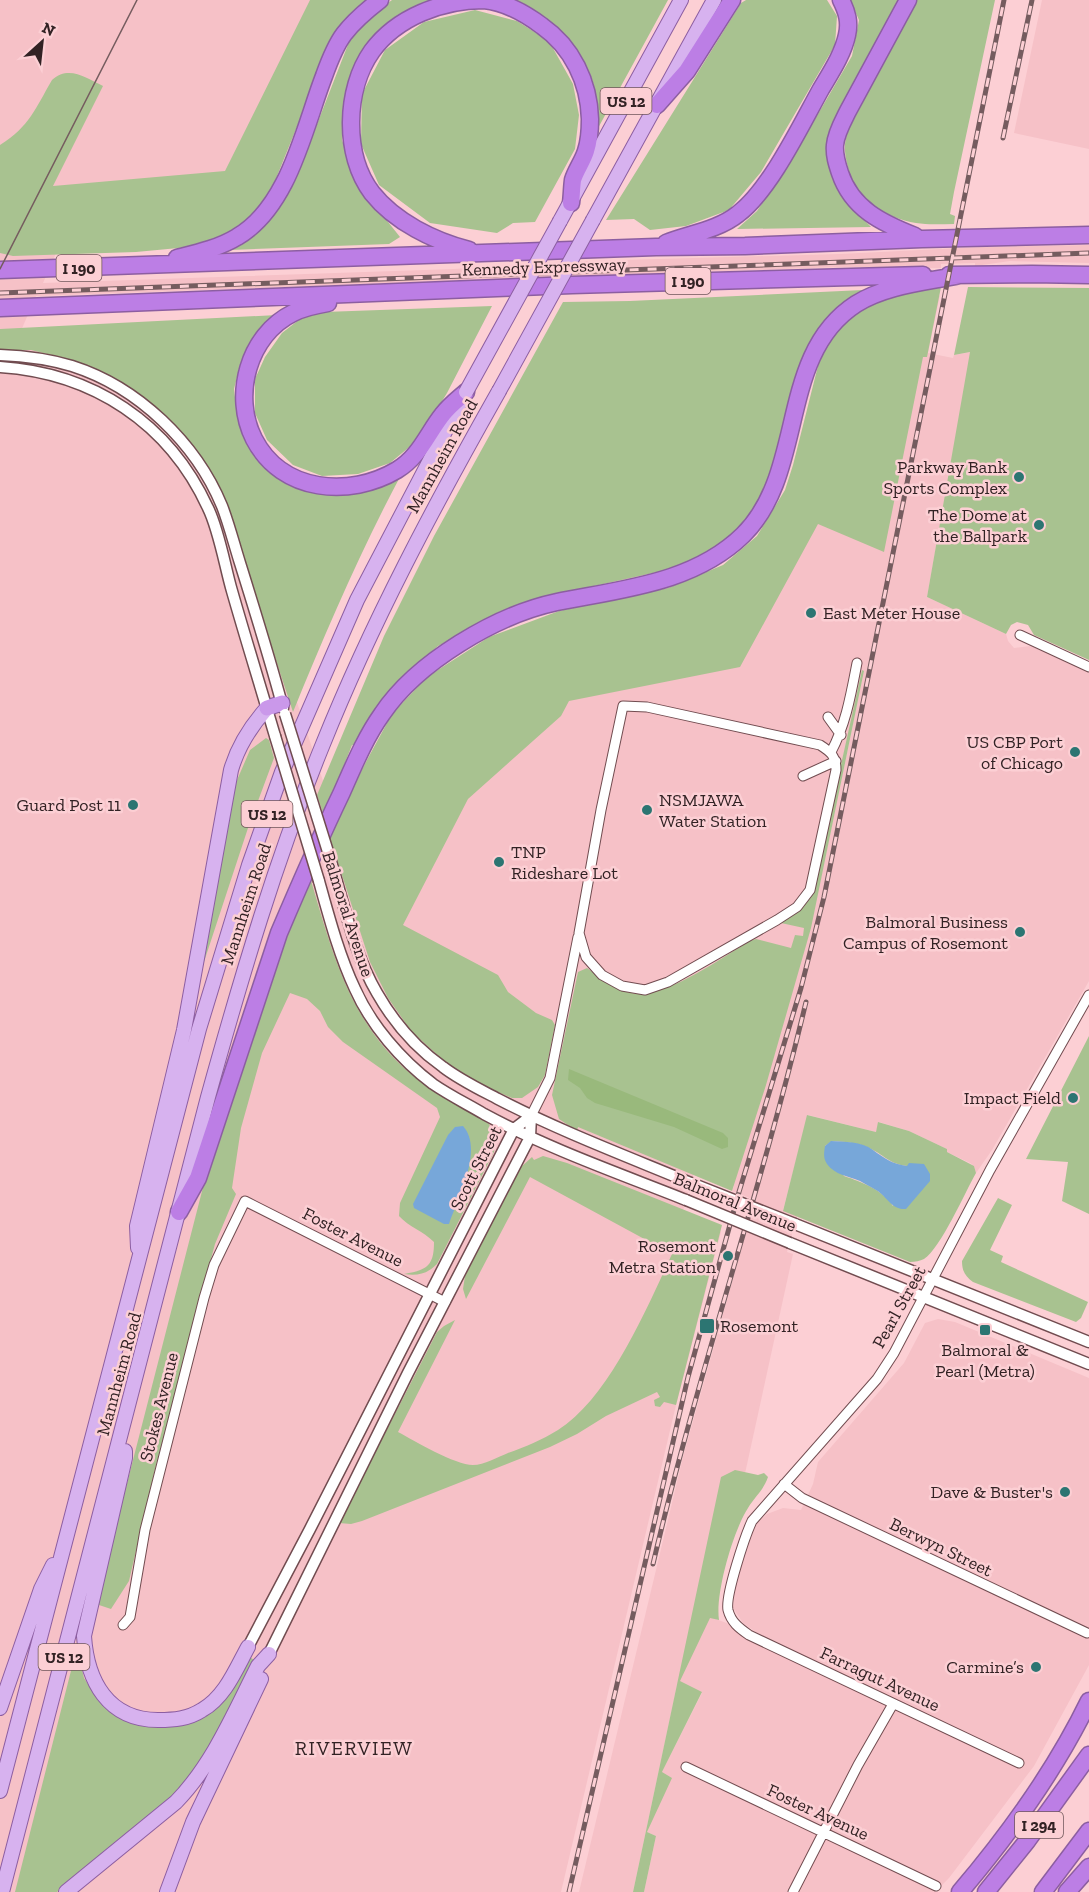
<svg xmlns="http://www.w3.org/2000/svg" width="1089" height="1892" font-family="'Zilla Slab',serif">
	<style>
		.built { fill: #f6c1c7; fill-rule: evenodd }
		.green { fill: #a8c290; fill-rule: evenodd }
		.forest { fill: #99b97c }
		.water { fill: #77a7d9 }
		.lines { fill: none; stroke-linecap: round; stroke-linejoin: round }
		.minor-casing { stroke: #714c50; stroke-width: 11 }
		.tertiary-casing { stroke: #714c50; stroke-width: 13 }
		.primary-casing { stroke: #8c5ea1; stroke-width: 16 }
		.trunk-casing { stroke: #8c5ea1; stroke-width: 17 }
		.motorway-casing { stroke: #8c5ea1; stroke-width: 19 }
		.minor { stroke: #fff; stroke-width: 9 }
		.tertiary { stroke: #fff; stroke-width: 10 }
		.primary { stroke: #d7b2ef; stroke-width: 14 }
		.trunk { stroke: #ca98ea; stroke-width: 15 }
		.motorway { stroke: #bc7ee5; stroke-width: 16 }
		.tram { stroke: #755c5f; stroke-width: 1.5 }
		.rail-casing { stroke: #755c5f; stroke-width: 5 }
		.rail { stroke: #fccfd4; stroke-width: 3; stroke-dasharray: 9; stroke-linecap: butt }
		.tertiary-bridge-casing { stroke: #714c50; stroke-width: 13; stroke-linecap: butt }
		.primary-bridge-casing { stroke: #8c5ea1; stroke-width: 16; stroke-linecap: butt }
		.tertiary-bridge { stroke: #fff; stroke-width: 10 }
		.primary-bridge { stroke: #d7b2ef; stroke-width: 14 }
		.poi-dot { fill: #2c7572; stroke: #fccfd4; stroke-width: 2 }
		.labels { text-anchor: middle; stroke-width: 5; stroke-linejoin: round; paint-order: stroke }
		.shield { fill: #fccfd4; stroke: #6f5659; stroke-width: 1.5 }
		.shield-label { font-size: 16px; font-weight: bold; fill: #322224 }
		.street-label { font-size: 18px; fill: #322224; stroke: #fccfd4 }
		.poi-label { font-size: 18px; fill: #322224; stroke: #fccfd4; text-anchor: end }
		.neighbourhood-label { font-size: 20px; letter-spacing: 1.5px; fill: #322224; stroke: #fccfd4 }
	</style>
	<rect width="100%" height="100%" fill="#fccfd4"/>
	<path class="built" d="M0,0H329L230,200L67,228L43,283L454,269L553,262L840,254L980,247L1089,245V263L1010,261L975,266V263L941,264V268L841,267L36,296L20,333L172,407L275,636L338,826L721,576L765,538L940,295L928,353L953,358L954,355L971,352L927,597L1006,634L1008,641L1014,648L1031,646L1089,673V981L992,1150L976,1173L974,1166L970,1163L947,1152V1149L909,1131L879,1122L876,1132L808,1115L783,1210L797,1216L787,1252L793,1254L746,1469L710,1617L760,1635L743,1623L733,1608L735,1586L753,1527L767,1514L783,1508L801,1510L813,1484L818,1462L904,1363L925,1323L938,1319L955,1322L1089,1378V1665L1034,1766L949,1878L935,1892H644L656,1836L647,1832L662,1772L702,1693L679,1682L677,1685L633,1892H579L683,1457L755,1200L732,1191L734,1186L695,1170L682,1214L721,1232L676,1405L561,1892H0ZM862,671H864L820,883L816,882Z
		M1042,0H1089V149L1014,133Z"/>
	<path class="green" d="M310,0H367L353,11L332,40L271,191L252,216L225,235L189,247L136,252L13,256L0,253V145C30,126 35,109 52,80C69,65 86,78 103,86L53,186L225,171Z
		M392,0H431L393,18L362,53L346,94L342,140L357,183L400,237L389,244L230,250L258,231L281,206L298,173L349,42L373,14Z
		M510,0H668L597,130C596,114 597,93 592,79C578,43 547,11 510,0Z
		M746,0H827L837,16L835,45L761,172L729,210L686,226L650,230L634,219L606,220L741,3Z
		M850,0H899L840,108L829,132V164L843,198L871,227L737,229L757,211L788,165L852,56L859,20Z
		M916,0H995L954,192L950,214L955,216L954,224C941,224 928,225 916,223C886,218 855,199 848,168C844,150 843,143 850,127Z
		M475,10L517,21L549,41L573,84L579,115L575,149L535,222L513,223L497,233L430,223L379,185L361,144L362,94L385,50L424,22Z
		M941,287L927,357H923L884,552L818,524L740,667L569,701L561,716L468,799L403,925L498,975L508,992L536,1013L552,1020L555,1025L545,1075L538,1087L522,1098H512L482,1085L445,1062L411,1031L388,998L370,962L329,835L368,758L392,714L427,677L489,637L559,611L668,588L723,565L757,536L785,490L793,465L820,358L830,337L849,314L884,295Z
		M968,287L1089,288V660L1034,635L1028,625L1017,622L1011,625L1006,634L927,597L970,352L954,355Z
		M863,290L837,310L814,337L798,370L779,453L766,490L740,528L705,556L671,569L567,592L499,612L438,646L395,684L358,747L352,745L324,816L317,795L384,636L434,536L563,302L630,301Z
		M492,306L447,393L419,439L390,463L358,474L322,476L293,465L267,440L255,413V379L265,357L282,333L300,319L324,312Z
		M277,315L262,328L250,343L240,365L234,389L237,415L247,442L314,491L401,475C360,552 326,631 293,712L244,563L195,451L108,376L72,360L31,350H0V329Z
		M862,670L864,671L811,928L766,1085L732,1191L578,1127L577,1131L559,1119L552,1095L578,972L587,968C600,977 611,987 627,992C662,1002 719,959 750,941L756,939L791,948L795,935L803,936L804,928L781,923L808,901L813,891Z
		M266,738L269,740L274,758L248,828L201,971L234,787L250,750Z
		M310,877C334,958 351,1029 422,1083C444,1098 467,1109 489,1124L496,1142L494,1152L437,1264C427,1274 418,1276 404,1274C427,1270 434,1266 434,1242C423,1231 409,1227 399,1216L400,1203L440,1117L437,1108L343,1042L328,1027L320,1011L307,999L290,993L262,1053L241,1128L232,1188L236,1194L215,1244L156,1465L129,1581L111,1609L96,1604L209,1164L277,959Z
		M1089,1036V1214L1062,1201L1068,1162L1026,1159Z
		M807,1115L876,1132L878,1122L909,1131L947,1149V1152L974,1166L976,1173C965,1192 941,1248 924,1259C920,1261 915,1262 910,1262L783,1211ZM832,1141C845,1142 856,1142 869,1148C883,1154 889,1164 907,1166L893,1206C883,1190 862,1182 844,1176L825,1146Z
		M543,1156L567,1163L722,1225L676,1405L664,1402L660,1407L655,1406L654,1400L660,1397L657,1392L606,1416L577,1434L550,1447L362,1521L351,1524L339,1523L437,1332L444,1326L455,1320L398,1432C415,1441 455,1465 473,1465C484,1465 498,1457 508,1453C525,1447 542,1440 558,1430C609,1398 647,1308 672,1254L530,1177L466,1299L463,1289L465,1276L521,1167L532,1157L534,1160Z
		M998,1198L1012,1205L990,1250L1003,1256L1001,1262L1088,1302L1081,1318L1076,1322L973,1282C965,1276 962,1271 962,1261Z
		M735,1470L758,1475L764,1473L768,1477C763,1491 755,1496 748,1508C733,1531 715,1594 719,1620L710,1618L680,1681L702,1692L662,1772L672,1778L647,1832L656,1836L644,1892H633L721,1477Z
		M76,1651L78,1652L84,1678L96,1697L117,1714L141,1724L170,1726L196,1720L234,1684L250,1657L254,1660L201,1764L168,1803L57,1892H15Z"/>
	<path class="forest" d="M569,1069L723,1133L728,1138V1147L722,1149L674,1127L595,1103L587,1098L580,1088L568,1080Z"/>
	<path class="water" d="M463,1126C484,1149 458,1198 449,1224H444L414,1208L413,1204L448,1135L455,1127Z
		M831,1141C845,1142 861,1141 873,1150C884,1158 892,1164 907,1166L909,1163L924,1164L930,1174V1181L906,1209C891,1210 888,1197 876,1190C871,1187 865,1184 860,1181C848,1176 835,1175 827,1164C823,1158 824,1153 825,1146Z"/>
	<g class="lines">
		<g class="minor-casing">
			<path id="minor" d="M1020,635L1089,667
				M623,706L647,707L820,745C831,752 836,756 836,770L810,890L797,907L777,920L668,982L645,990L622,986L602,975L586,957L579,933L601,810Z
				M828,717L841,735
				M831,752C846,724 851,694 857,663
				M803,776L836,761
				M531,1116L550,1078L578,937
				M784,1484L802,1498L1087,1633
				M123,1625L130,1617L145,1530L204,1298L214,1265L245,1201L445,1302
				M1019,1763L749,1635C739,1628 731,1622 728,1610C725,1596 745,1536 752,1521L877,1379L894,1353L990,1170L1089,995
				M686,1767L936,1886
				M793,1892L858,1765L893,1704"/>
		</g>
		<g class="tertiary-casing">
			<path id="tertiary" d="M0,355C25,356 49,359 72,366C138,387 196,443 222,506C229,524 234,544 240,563C255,611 270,659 283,708
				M0,367C93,373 169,423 208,508C219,530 225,567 232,591C246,640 261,688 275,736
				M329,855C343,899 353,952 377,993C393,1021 416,1048 443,1067C460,1080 479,1089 498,1099C560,1131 626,1156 691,1183
				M319,881C329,917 339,955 355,989C371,1025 401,1060 433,1084C449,1095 467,1104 484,1114C549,1149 618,1173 686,1200
				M795,1224L1089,1342
				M790,1243L1089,1364
				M248,1647L310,1529L514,1129L531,1116
				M269,1654L408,1373L530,1137L531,1116"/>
		</g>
		<g class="primary-casing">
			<path id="primary" d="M593,220L714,0
				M560,221L681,0
				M138,1248L137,1226L184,1030L231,770C238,746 250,727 267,708
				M125,1451V1458L84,1636C87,1681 108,1720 158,1720C174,1720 188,1719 202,1710C225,1697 236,1669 248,1647
				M0,1708L41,1589L53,1565
				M0,1791L199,1029L249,865L282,772L357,600L462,399
				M2,1892L208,1097C241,978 276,859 323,744C372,622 434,506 499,391
				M66,1892L176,1802C213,1764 234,1713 258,1666L269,1654
				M167,1892L193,1822L261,1679"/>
		</g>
		<g class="trunk-casing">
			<path id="trunk" d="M267,708L282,703"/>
		</g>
		<g class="motorway-casing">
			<path id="motorway" d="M908,0L848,111C843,121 836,133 835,145C834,155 837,164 840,173C852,209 882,223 915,236
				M657,105L687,71L732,0
				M666,243C689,234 718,230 738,214C770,190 801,125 821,89C831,72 843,54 847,35C850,22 847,12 841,0
				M469,250C434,241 395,222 372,193C343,155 345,89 372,51C397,17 442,0 484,0C504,2 526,14 542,26C572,47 589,82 590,119C590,129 589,142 586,151C583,161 576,170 573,180C572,187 572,195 571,203
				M177,258C197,253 219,248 237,237C289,207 304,128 324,76C329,62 335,46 344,34C354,21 367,10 380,0
				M0,270L656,247L745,246L922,239L1089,235
				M949,275L1032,274L1089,275
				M328,303C316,305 303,308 293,313C248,335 232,396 254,439C282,493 350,498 397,470C420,456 427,434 443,414C449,406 458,399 466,392
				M0,308L572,285L923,275
				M179,1212L198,1178L279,933C299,886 320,838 342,792C354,765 365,738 382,714C417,662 496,615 557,602C622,589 694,583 743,535C807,472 777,355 856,304C886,285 927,282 960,275
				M960,1892C1010,1833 1055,1771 1089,1701
				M986,1892L1027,1841L1089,1755
				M1043,1892L1089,1831
				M1067,1892L1089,1867"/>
		</g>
		<use href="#minor" class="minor"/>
		<use href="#tertiary" class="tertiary"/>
		<use href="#primary" class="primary"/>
		<use href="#trunk" class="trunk"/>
		<use href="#motorway" class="motorway"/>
		<path class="tram" d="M0,269L137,0"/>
		<g class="rail-casing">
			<path id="rail" d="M1003,138L1032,0
				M0,293L1089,253
				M653,1564C697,1375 761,1191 806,1002
				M569,1892L688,1377L739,1192L801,988L824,897L1004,0"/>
		</g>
		<use href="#rail" class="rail"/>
		<g class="tertiary-bridge-casing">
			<path id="tertiary-bridge" d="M285,714L329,855
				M275,736L319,881
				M691,1183L795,1224
				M686,1200L790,1243"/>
		</g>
		<g class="primary-bridge-casing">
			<path id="primary-bridge" d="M499,391L593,220
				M466,392L560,221"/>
		</g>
		<use href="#tertiary-bridge" class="tertiary-bridge"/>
		<use href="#primary-bridge" class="primary-bridge"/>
	</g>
	<g class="poi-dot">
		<circle cx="1019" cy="477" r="6"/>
		<circle cx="1039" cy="525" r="6"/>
		<circle cx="811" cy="613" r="6"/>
		<circle cx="1075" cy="752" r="6"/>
		<circle cx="133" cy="805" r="6"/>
		<circle cx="647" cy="810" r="6"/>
		<circle cx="499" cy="862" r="6"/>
		<circle cx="1020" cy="932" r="6"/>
		<circle cx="1073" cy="1098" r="6"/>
		<circle cx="728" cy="1256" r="6"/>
		<rect x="699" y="1318" width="16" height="16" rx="3"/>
		<rect x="979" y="1324" width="12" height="12" rx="3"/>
		<circle cx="1065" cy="1492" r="6"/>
		<circle cx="1036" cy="1667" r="6"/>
	</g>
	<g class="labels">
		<g class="shield">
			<rect x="600.5" y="88" width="51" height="26" rx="4.5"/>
			<rect x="56.5" y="255" width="45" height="26" rx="4.5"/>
			<rect x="665.5" y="268" width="45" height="26" rx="4.5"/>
			<rect x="241.5" y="801" width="51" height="26" rx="4.5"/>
			<rect x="38.5" y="1644" width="51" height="26" rx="4.5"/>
			<rect x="1015" y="1812" width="48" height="26" rx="4.5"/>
		</g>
		<g class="shield-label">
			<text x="626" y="107">US 12</text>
			<text x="79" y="274">I 190</text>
			<text x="688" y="287">I 190</text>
			<text x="267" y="820">US 12</text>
			<text x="64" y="1663">US 12</text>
			<text x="1039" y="1831">I 294</text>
		</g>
		<g class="street-label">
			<text transform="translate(544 267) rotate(-2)" y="6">Kennedy Expressway</text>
			<text transform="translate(442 456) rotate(-61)" y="6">Mannheim Road</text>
			<text transform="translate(246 904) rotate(-72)" y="6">Mannheim Road</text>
			<text transform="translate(348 914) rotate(72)" y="6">Balmoral Avenue</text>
			<text transform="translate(476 1168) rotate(-63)" y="6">Scott Street</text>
			<text transform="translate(735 1202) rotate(22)" y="6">Balmoral Avenue</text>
			<text transform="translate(353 1237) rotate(27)" y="6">Foster Avenue</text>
			<text transform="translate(899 1307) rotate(-61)" y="6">Pearl Street</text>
			<text transform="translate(119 1374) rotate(-75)" y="6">Mannheim Road</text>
			<text transform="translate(159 1407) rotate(-76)" y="6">Stokes Avenue</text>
			<text transform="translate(941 1547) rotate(26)" y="6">Berwyn Street</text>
			<text transform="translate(880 1679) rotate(25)" y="6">Farragut Avenue</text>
			<text transform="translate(818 1812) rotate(25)" y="6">Foster Avenue</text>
		</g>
		<g class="poi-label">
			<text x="1007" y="473">Parkway Bank<tspan x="1007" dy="21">Sports Complex</tspan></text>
			<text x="1027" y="521">The Dome at<tspan x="1027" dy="21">the Ballpark</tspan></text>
			<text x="823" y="619" text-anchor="start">East Meter House</text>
			<text x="1063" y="748">US CBP Port<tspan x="1063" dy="21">of Chicago</tspan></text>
			<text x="659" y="806" text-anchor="start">NSMJAWA<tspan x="659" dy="21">Water Station</tspan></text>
			<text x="121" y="811">Guard Post 11</text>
			<text x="511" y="858" text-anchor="start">TNP<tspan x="511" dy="21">Rideshare Lot</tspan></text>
			<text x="1008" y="928">Balmoral Business<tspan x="1008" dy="21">Campus of Rosemont</tspan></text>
			<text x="1061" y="1104">Impact Field</text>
			<text x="716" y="1252">Rosemont<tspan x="716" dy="21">Metra Station</tspan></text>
			<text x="720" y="1332" text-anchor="start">Rosemont</text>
			<text x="985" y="1356" text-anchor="middle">Balmoral &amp;<tspan x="985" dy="21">Pearl (Metra)</tspan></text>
			<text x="1053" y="1498">Dave &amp; Buster's</text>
			<text x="1024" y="1673">Carmine’s</text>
		</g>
		<g class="neighbourhood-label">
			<text x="354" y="1755">RIVERVIEW</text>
		</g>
	</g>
	<g transform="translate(42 42) rotate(27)" stroke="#fccfd4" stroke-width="4.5" paint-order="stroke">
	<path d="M0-4.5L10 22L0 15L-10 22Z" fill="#322224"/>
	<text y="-9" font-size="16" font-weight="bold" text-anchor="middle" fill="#322224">N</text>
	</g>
</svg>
